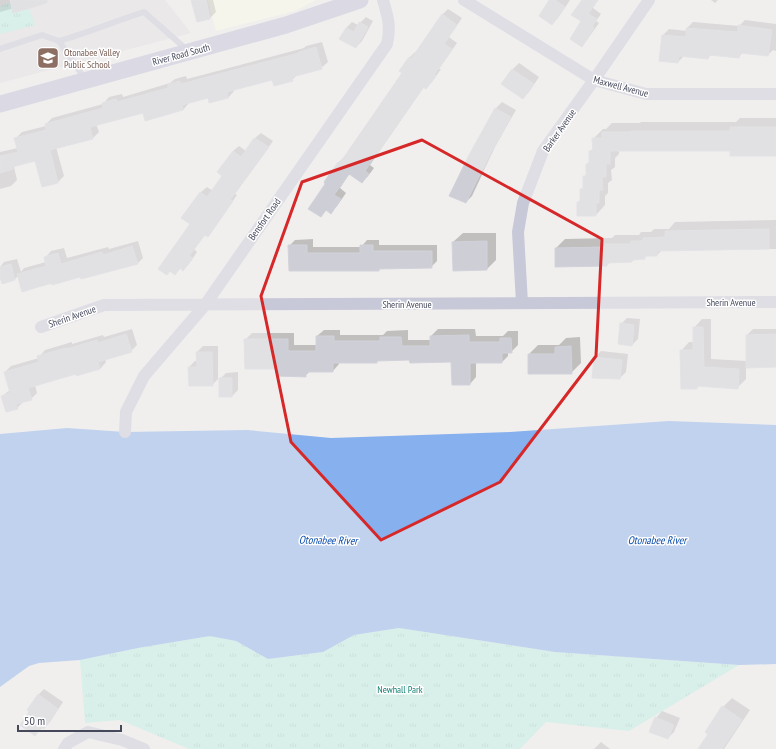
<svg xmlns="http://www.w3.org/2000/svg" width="776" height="749" font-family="'PT Sans Narrow',sans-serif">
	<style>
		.commercial { fill: #fafce6 }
		.education { fill: #e2dfe0 }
		.park { fill: url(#park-tufts) }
		.water { fill: #86b0ee }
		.shadow { fill: #0003 }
		.building { fill: #ceced6; stroke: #d2d2da }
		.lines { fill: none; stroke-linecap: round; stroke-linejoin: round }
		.lane { stroke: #c7c9d8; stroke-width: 6 }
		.street { stroke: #c7c9d8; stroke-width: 12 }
		.secondary { stroke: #c0c2d7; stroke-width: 17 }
		.marked { fill: none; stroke: #d62828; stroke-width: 3; stroke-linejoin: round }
		.labels { text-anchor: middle; stroke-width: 3; stroke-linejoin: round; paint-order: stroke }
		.education-label { font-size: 10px; fill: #785e54; stroke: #fff; text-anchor: start }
		.street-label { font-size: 10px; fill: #46495c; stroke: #fff }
		.park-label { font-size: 10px; fill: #147f73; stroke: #fff }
		.water-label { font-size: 11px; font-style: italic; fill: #094bac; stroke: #fff }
	</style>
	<defs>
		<pattern id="park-tufts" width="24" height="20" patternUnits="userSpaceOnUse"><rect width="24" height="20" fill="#bbf0e4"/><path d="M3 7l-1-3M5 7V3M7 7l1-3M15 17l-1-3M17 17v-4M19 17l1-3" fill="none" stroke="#a2cfc6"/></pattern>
	</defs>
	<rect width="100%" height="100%" fill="#f1efee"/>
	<path class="commercial" d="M208,0H316L295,11L216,31Z"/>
	<path class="education" d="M0,0H165L191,33L0,83Z"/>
	<path class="park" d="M11,2L14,13L29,8L35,25L0,34V6Z
		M399,628L555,652L739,665L629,731L546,722L520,749H189L120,720L85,723L80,660L138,648L210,636L236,641L268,659L323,652L354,635Z"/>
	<path class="water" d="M669,421L776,425V664L739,665L555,652L399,628L354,635L323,652L268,659L236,641L210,636L138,648L80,660L39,663L29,666L0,687V434L67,428L125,432L247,430L331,438L510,432Z"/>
	<path class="shadow" d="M0,0H43L0,12Z
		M192,0H213L216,12L210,18L197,21Z
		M551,0H570L558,18L552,24Z
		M583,0H598L593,8L601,14L596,21L599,23L587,40L582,45Z
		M711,0H718L715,3Z
		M448,9L462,18L449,37L457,43L439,69H441L432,82L426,88L424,87L370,165L374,168L368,176L362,182L350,173L340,188L346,193L337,206L331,212L327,209L320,216L327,183L338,163L344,157L403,72L409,58L415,52L416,53L442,15Z
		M366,17L373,21L362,41L356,47L346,28L352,22L358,25Z
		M745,20L776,24V51L773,50L768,55L743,52L739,57L712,54L708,58L684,56L678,62L663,35L669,29L687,31V28L693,22L739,26Z
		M322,42L328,62L321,68L298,74L292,80L273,78L233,89L234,91L228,98L209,97L189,102V103L183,110L144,112L96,124L99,132L93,138L56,147L64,176L58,182L36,160L16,165L14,167L17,180L11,186L0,189V152L18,148L16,138L22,132L46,126V124L52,118L103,104L109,97L122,94L123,97L170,83L175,79L186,76L187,79L304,48L306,46Z
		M519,63L539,77L529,92L523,98L503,84L513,69Z
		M502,102L516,110L495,147L472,196L466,202L470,155L496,108Z
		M740,118H776V155L731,150H619V154L615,158V167L611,170L612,180L608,183V193L605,196V205L596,215L578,202L581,199V190L584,186V177L587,174V164L590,161V151L594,148L593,139L603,129H606L612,123H640L641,122H736Z
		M261,133L273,141L235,194L237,195L213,230L207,236L205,234L194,249L197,252L189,264L183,269L181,268L175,274L191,224L183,218L201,192L207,187L213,191L224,176L233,151L239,146L246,151L255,138Z
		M776,220V249L662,250L657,255H648L644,258L635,259L632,261L610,262L607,265L556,248L565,239L612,238L615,235H639L641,232H651L654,229H669L675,222Z
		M463,233H496V260L487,269L454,270L453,242Z
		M313,239V247H361L367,240H379V245H437V261L431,267L380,268L379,270H290L289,246L295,240Z
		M138,241L143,258L137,264L81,276L23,291L18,276L15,279L3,283L0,274V267L4,262L17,259L21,272L24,268L46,262L45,258L51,251L64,248L67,258L108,247L109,249Z
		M627,318L640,319L638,339L632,345L621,324Z
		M702,319H711V359L747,361V335L753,329H776V366L746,367V379L737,388L700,385L697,388L681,351L689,342H694V328Z
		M132,329L137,345L131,351L105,359L106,362L100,369L76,373L35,385L37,393L31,399L23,402L17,408L2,396L10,390L5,372L11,366L39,358V357L45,350L72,342V344L103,335L104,337Z
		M438,329H475L476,336H503L508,331H518V345L511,352H508V356L502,362H476V377L470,384L452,361L410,359L379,360L376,362H339V364L333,371H310L305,376L277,368L245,340L252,333H294V345H317V336L324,330H340V335H383L387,331L408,330V340H431V336Z
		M580,337L581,363L571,373L529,354L538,345H559L566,338Z
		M203,346H218V379L212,385L189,367L195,361H197V352Z
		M601,351L628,354L626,372L620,378L595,357Z
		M238,372V390L232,396L220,379L226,373Z
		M44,689L63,702L50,722L44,728L43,727L35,735L31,712L38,695Z
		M732,698L750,710L724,749H699L710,734L723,707Z
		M662,711L680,718L674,732L668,738L651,731L656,718Z
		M601,742L610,749H594Z"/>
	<path class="building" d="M10,0H47V3L13,13Z
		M191,0H206L210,19L197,22Z
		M549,0H555L565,7L552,25L539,16Z
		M582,0H598L588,14L597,19L592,26L594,28L582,47L570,39L581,21L571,15Z
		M442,14L457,25L444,44L452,49L434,75L436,76L426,89L423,87L365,171L369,174L362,183L349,174L334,195L341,199L331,214L326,210L321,217L308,209L325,184L324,182L338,162L340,163L402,73L399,71L409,57L411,59Z
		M359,22L368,27L356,48L339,39L346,28L354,32Z
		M738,25L772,30L768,56L740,53L739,58L709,55L708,59L679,56L678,63L659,61L662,35L686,37V28L738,32Z
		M316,47L322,69L292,77L293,81L274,86L272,80L227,92L228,98L209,103L208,98L182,105L183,110L145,121L143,113L90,127L93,139L50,150L58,183L42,187L35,161L12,167L13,169L0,173V156L18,152L14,138L46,130L45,124L103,108L102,103L116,99L117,102L168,88V84L180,81L181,84L299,53V52Z
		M512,69L534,84L523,99L501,84Z
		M495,108L511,117L490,154L466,203L449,196L469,155Z
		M730,127H776V156H730V151H612L610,152V164H606V177H602L603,190H599V203H596V216H577V202H580V189H583V176H586V164H589V151H593L592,138H602V132H631V131H730Z
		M254,138L269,147L230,200L233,201L208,237L205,235L189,256L193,258L183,271L180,268L175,275L170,271L167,275L158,269L190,224L181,218L200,192L207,197L222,176L217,172L233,151L241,157Z
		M769,229V249L657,251V256H645V259L632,260V262L607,263V266L555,267V248L605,247V244H631V241H643V238L665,237V231Z
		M487,241V270L453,271L452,242Z
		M288,245H307V253H360V245H373V251H432V268L379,269V271H289Z
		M132,246L138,264L81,279L80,277L52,285L51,283L22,292L17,274L46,266L44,257L58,253L61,264L102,252L103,255Z
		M11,264L15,280L2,284L0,277V267Z
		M620,323L634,325L632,346L618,344Z
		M693,327H703L704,367L739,369L738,389L697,386V389H681L680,350H693Z
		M126,334L132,352L98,362L100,369L76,376V374L28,388L32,400L16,404L18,409L6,412L1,396L10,393L4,372L39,362L37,356L66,348V349L97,340L98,343Z
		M776,334V367L746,368V335Z
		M469,335V342H500V338H511L512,353H502V363H470V385H452L451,362L410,363L409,360L377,361V363H333V372H306V377L277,376L276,369H245L244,339H288V351H316V336H334V341H380V337H401L402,346H430V336Z
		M571,346L572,374H528V354H555V347Z
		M196,352H212L213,386H189L188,367H197Z
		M594,357L622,360L620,379L592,378Z
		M219,378H232V397H219Z
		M38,694L58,709L44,729L41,727L35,736L20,725L29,712L27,710Z
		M722,706L742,720L722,749H698L708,734L705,732Z
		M655,717L674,725L668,739L649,732Z"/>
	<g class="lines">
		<path class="lane" d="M59,41C88,33 115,21 144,12L186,49
			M0,49L42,35L59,41L85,79"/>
		<path class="street" d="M464,0L594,80L646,94H776
			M522,303L518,232L523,203L543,151L594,80L649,0
			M41,327L104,305L776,302
			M125,432L126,412L144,376L205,305L387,44C391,27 388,17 383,0
			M64,749L68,743L88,732L122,740L144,749"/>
		<path class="secondary" d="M0,104L286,25L360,0"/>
	</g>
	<path d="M0 0H776V749H0ZM422,140L602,239L596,356L500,482L381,540L291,442L261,296L302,182Z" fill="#f1efee" fill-opacity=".55" fill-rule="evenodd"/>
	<path class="marked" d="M422,140L602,239L596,356L500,482L381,540L291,442L261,296L302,182Z"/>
	<defs>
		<g id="school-square" transform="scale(1.15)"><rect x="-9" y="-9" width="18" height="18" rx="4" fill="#8d6e63" stroke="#fff"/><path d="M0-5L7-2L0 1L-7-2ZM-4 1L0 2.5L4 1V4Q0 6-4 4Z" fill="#fff"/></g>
	</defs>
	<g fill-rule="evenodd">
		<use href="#school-square" x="48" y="58"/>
	</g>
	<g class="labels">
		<g class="education-label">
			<text x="64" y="56">Otonabee Valley<tspan x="64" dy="12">Public School</tspan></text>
		</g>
		<g class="street-label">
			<text transform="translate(181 54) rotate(-15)" y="4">River Road South</text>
			<text transform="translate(621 86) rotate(15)" y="4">Maxwell Avenue</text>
			<text transform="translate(559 130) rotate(-55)" y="4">Barker Avenue</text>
			<text transform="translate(264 219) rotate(-55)" y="4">Bensfort Road</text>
			<text x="731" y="306">Sherin Avenue</text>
			<text x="407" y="308">Sherin Avenue</text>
			<text transform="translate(72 316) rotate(-19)" y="4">Sherin Avenue</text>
		</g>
		<g class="park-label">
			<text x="400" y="693">Newhall Park</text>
		</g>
		<g class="water-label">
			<text transform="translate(328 540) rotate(1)" y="4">Otonabee River</text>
			<text x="657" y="544">Otonabee River</text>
		</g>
	</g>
	<path d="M18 725v6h103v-6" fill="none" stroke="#46495c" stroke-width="2"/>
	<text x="24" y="725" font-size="12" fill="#46495c" stroke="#ffffff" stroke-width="3" paint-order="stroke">50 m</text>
</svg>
